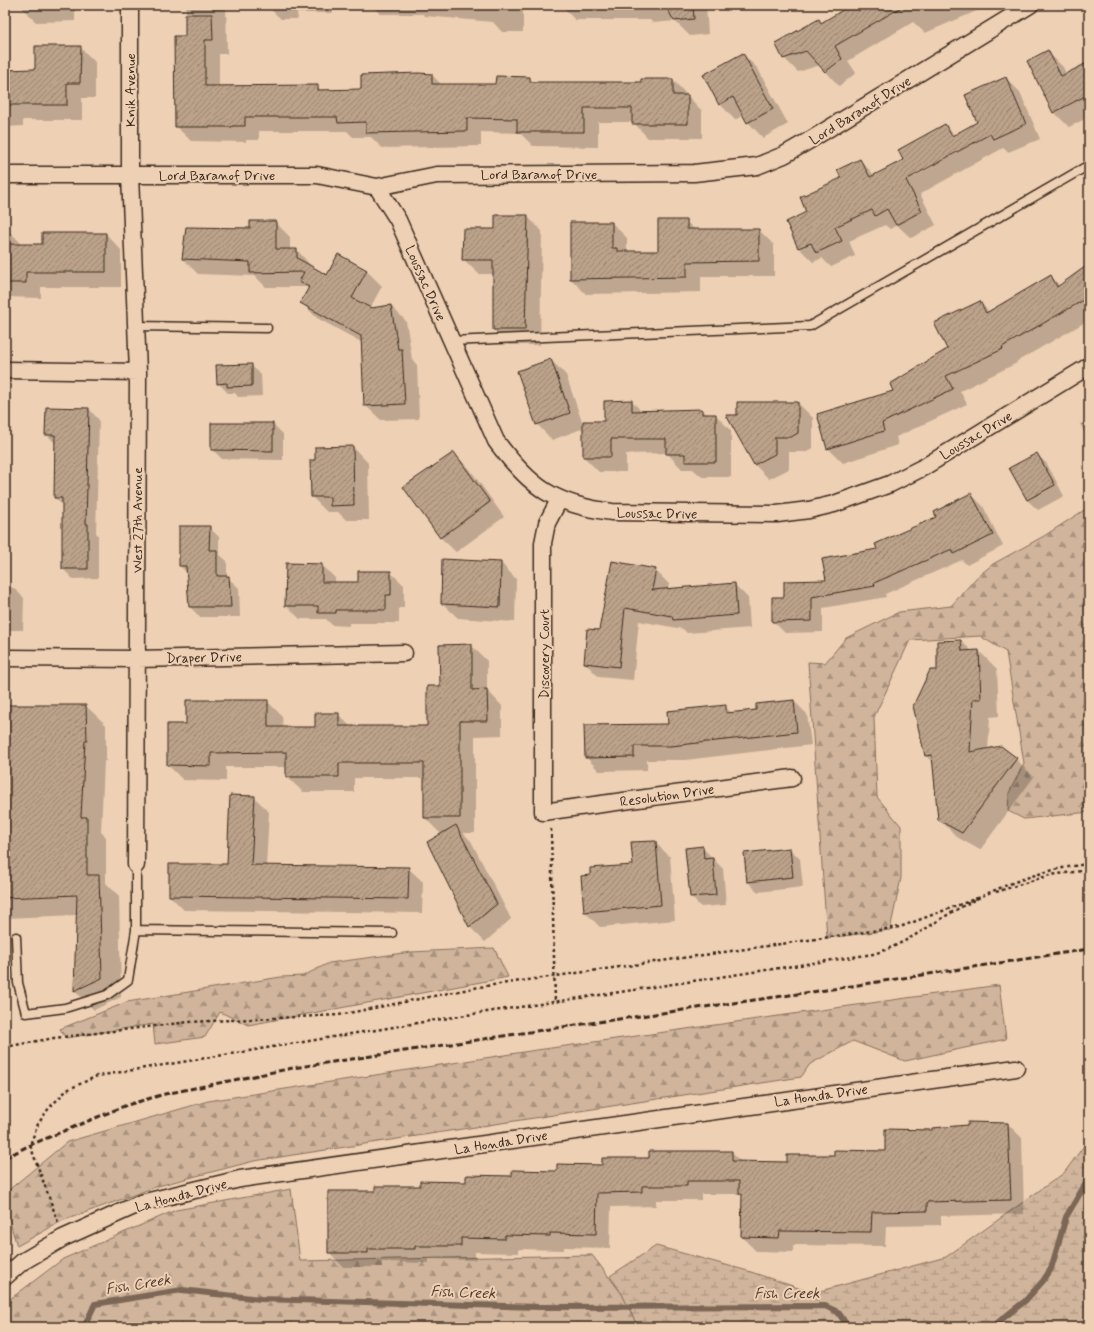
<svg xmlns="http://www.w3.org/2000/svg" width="1094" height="1332" font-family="Mynerve,sans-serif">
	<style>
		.forest { fill: url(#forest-firs); stroke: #86705d }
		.wetland { fill: url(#wetland-marsh); stroke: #86705d }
		.shadow { fill: #0003; fill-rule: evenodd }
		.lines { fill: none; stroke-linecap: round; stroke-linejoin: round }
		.stream { stroke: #7c6655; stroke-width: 6 }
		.building { fill: url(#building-hatch); stroke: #3b2a1e }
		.service-casing { stroke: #3b2a1e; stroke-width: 11 }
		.minor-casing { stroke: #3b2a1e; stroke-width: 19 }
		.path { stroke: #3b2a1e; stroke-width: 2.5; stroke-dasharray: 3 3; stroke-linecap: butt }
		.service { stroke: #eed0b4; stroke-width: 8 }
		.minor { stroke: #eed0b4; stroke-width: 16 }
		.rail { stroke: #3b2a1e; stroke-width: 3; stroke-dasharray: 6 3; stroke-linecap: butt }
		.labels { text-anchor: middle; stroke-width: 4; stroke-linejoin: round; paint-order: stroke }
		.street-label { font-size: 14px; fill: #3b2a1e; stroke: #eed0b4 }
		.water-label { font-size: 15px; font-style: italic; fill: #513e30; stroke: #eed0b4 }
	</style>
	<defs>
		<pattern id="forest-firs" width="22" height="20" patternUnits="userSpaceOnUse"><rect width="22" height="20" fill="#d0b59c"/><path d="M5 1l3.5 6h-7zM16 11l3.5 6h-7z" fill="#aa937f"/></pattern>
		<pattern id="wetland-marsh" width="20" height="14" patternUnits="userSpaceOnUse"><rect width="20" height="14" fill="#d0b59c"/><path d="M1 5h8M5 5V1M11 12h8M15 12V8" fill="none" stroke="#aa937f"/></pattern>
		<pattern id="building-hatch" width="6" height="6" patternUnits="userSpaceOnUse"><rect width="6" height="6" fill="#bca28a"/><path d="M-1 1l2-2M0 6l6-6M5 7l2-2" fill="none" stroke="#9a8470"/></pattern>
	</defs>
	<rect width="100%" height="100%" fill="#eed0b4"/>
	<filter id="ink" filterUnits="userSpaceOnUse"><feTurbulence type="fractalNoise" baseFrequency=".025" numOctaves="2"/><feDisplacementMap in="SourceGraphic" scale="8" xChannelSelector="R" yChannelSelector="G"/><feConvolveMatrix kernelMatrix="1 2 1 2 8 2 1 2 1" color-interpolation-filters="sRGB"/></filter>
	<g filter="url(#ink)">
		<path class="forest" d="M1089,507V812L1024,819L1008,811L1009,793L1024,763L1006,652L980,636L910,640L874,717L877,797L901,826V878L890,930L827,938L808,662L825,663L846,638L899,612L951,606L976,578L993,564L1044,536Z
			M494,948L508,977L248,1025L220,1012L205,1037L155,1044L153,1024L66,1038L60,1029L127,1002L281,977L303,976L329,963L411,952Z
			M999,985L1006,1039L905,1061L853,1041L810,1064L801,1077L254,1161L158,1186L62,1221L17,1246L5,1206V1193L67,1142L208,1101L530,1051Z
			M291,1189L300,1261L592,1255L622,1294L638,1327H5V1303L63,1259L176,1210Z"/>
		<path class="wetland" d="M1089,1139V1323L1080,1327H638L622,1294L610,1276L656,1246L748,1271L813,1293L946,1257L1064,1173Z"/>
		<path class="shadow" d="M23,5H80H75V21L36,22L23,9Z
			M186,5H226L227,54H219V87L317,86L322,91L362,90L432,75L442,85H496L530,78L535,83H642L673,80L702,111V138H648L633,122H598V147L533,146L520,133L481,132V146L382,148L371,137H353L347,131H259V140H246V142L191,141L176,126L186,37Z
			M266,5H706L708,34L690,36L675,21L653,23L650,20H575L563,7H523V32H502L493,22L425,16L423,14H380L372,6H333V13H297L298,19H281Z
			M853,5H977L979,10L925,33L913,22L848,61L856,73L839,86L820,65L798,72L784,58L818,20L822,23Z
			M80,47L95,62V98H82V120H23V126L5,127V71L36,70Z
			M1048,52L1063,67L1067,75L1089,63V117L1069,127L1054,112Z
			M743,54L758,69L788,124L763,138L748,122L744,115L735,120L720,104L704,75Z
			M1006,78L1020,92L1040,139L1008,152L1003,148L920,194L936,225L911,238L897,225L890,229L885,225L849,241L855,256L831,267L822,258L813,262L799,248L787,222L808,213L860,160L875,176L905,160L945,125L955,135L978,123ZM964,147L965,148L914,177L913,175Z
			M527,216L542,231L540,345H509L494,330V274H479L463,259L496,230Z
			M686,221L695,230H759L774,245V276H701V292L586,294L571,279L612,223L627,238V252H659Z
			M275,222L290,237V250H297L312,267L328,276L339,255L367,271L382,286L370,308L391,306L406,321L412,359L417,365L419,419L381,420L365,405L363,343L317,318L302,303L309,290L306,287H266L255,276L198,274L183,259L187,228L251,229Z
			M5,227L20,242V245H43L106,234L121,250V287H41V298L5,297Z
			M1089,265V320L1016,362L1017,363L960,391L967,404L896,437L898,445L843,463L828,448L948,349L980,302L989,312L1051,276L1060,286Z
			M551,360L566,375L582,422H605V402L632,401L642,412L702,410L708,415H716L731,431V477H702L693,469H682L667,453L626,454V472H599L584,457V428L552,440L537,424Z
			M251,365L261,375L262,396L238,397L235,393H228L218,383Z
			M798,403L813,418V448L807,452H789V469L769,479L754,464Z
			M89,409L99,420L96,533L98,535V578L73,579L63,569V506L55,498L56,444L46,434Z
			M1089,420V442L1080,424Z
			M273,424L283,434V460L222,459L212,449Z
			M353,447L368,463L369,520H346L338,512H327L312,497L311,461H316Z
			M454,453L469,468L504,517L456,552L440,537Z
			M1037,454L1047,464L1064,496L1038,510L1027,500L1011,468Z
			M971,494L983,506L1003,546L967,565L962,560L885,594L886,597L823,608V632L785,633L773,621L785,598L827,581L938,518Z
			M209,527L219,537V554L227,561V577L239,588L240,617H200L190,607L188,574L180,566Z
			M501,563L516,579L515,622L458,618L442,603Z
			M322,565L335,578V583H359L390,572L404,585V608H399V623H349V626L332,625L326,619H300L286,605Z
			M655,570L669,584L668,589L734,584L748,598L750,628L687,633L683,629L639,621L633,680L599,677L585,663L600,631Z
			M5,587L14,588L24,598L23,630H5Z
			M961,641L972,651H979L997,669L999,716L990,717L988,750L1016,759L1034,777L980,850L957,837L939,819L933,763L926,756L938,671Z
			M471,645L487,661V690L502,706V735L475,736V833H463L471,841L511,919L485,942L470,927L429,842L445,833H440L425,818V778H354V792H303L287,777V767H226V781L183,780L168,765L187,725L267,701L282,716L283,728H316L338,714L351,727H428L441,687Z
			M794,701L807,714L811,745L685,760H647V770L599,771L586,757L670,725L725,706L732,714L757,711Z
			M86,706L106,725V761H104L101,832L106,837V883L119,896L121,997L94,1010L75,991L77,915L5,918V791Z
			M254,797L269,812L266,866L408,868L423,882L422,913L184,910L170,896L228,865Z
			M655,842L670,857L675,920L600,927L585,912L634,865Z
			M702,847L723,869L726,905L701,907L691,897L686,849Z
			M790,849L800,859L803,887L758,892L748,882L745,853Z
			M1008,1124L1022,1138L1024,1214L941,1216V1225L886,1226L885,1246L793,1245V1252L756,1251L742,1237L743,1196L741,1194H701V1200H656V1206L611,1207L610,1248L564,1247V1250L519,1249V1253L475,1252V1260L429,1259V1263L382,1262V1267H343L329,1252L376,1192L558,1172L650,1159L731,1152L741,1162L788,1163L834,1156L886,1152L933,1131Z"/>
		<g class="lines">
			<path class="stream" d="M84,1327L95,1304L182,1290L260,1299L539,1307L825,1306L838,1312L848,1327
				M992,1327L1025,1301L1043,1281L1051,1269L1066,1217L1089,1178"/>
		</g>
		<path class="building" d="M665,5H693L694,19L674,21Z
			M851,5H905L835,46L842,59L825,72L806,51L783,59L775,43L819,19L821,23Z
			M185,14H212L213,40H205V86L318,85V90L361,89V75L419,73L432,74V84H495L496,76L530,77V82H641V79H673V95H688V124H632V108H584V132H517V119L467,118V131L366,133V122L338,123L337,117H245V126H232V127H175L174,36H185Z
			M35,46H81L80,83H67V105H5V70L35,69Z
			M1048,50L1061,76L1089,62V94L1053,113L1027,61Z
			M743,53L773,109L747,123L733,97L719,105L703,75Z
			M1006,77L1026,124L993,139L990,134L906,180L922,211L896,225L887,209L875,216L872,210L835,227L842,241L816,253L811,243L798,248L786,222L806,212L800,197L841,178L837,170L860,159L870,177L903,160L898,150L945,124L952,136L977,122L965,95Z
			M495,215H528L525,330H493V260H462L463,229H495Z
			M658,220H687V229H759V261L687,262V277L570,279V222H612V248H617V251H658Z
			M250,221H276V249H297V258L327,275L338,254L367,270L352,298L371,308L391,305L398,349H402L405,404L364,406L361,336L300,303L309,287L299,282L304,272L250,273V262L182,259L186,227L250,228Z
			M42,233H106V272H26V283H5V244H42Z
			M1089,264V297L1002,347L1003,349L946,376L953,389L882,423L884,431L827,449L817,414L893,391L890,384L947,349L934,323L980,301L986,313L1051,275L1057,287Z
			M551,359L570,413L536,425L517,371Z
			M252,364V386L227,387V383L217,384L216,365Z
			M632,400V411L702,409V414H716V462H685V454H666V439H611V457H583V421H604V401Z
			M737,402H798V433L791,437H775V454L754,465L726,415H737Z
			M46,407L89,408L86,524H88V569H62V498H54L55,435H45Z
			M211,423H273V451L211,450Z
			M353,446L354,505L330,506V497H311L310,460H315V447Z
			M454,452L490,502L440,538L403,487Z
			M1037,453L1055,485L1027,500L1009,468Z
			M971,493L993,535L954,554L952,549L874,583L875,586L812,597V621L772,622V597H784V581L826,580L822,559L877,549L875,544L936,517L934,512Z
			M179,526H210L209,550H217V576H229L231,607H189L186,566H179Z
			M442,559L501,562L500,607L441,604Z
			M612,561L656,569L652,590L735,583L737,615L673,620L672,616L625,608L619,667L584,663L587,629L599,630Z
			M286,563L322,564V582H358V571H391V595H386V610H336V613H318V606H285Z
			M961,640L962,651L979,650L981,699H973L970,752L1001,746L1017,758L962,833L938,820L932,755L925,756L913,706L930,670H937V641Z
			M472,644V690L487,689L488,721H460V818H424V763H339V777H286V752L211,753V766L167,765V724H186V700H268V727H315V713H339V726H427V686H440L439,645Z
			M794,700L797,732L671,746H634V757L585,758L584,725L668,724L667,711L726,705V713L756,710V704Z
			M7,705H86L87,741H85L81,817H87V875H99L102,978L74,991L77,895L5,898V754Z
			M230,795L255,796L251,865L409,867L408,899L169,896V864H227Z
			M456,825L497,904L469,927L427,842Z
			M656,841L661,905L584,912L581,876L590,875V868L633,865L631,842Z
			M703,846L704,859L713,858L716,895L690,897L685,848Z
			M790,848L793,877L747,882L744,853Z
			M968,1122L1008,1123L1011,1200L927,1202V1211L872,1212L871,1232L780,1231L779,1238L741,1237L742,1194H739V1181H687V1186H642V1192L597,1193L596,1234L550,1233V1236L505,1235V1239L461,1238V1246H415V1249H368V1253H328V1191H375V1186H420V1181L466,1182V1175L512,1176V1170L557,1171V1164L602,1165V1158H649V1151H732V1161L787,1162V1155H834V1150L885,1151V1129L932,1130V1128L968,1125Z"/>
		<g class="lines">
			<g class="service-casing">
				<path id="service" d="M137,326L267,328
					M451,341L810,326L1089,165
					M136,930L392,933
					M16,937L18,983L26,1013L65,1008L107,995L128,980L136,930V865"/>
			</g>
			<g class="minor-casing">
				<path id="minor" d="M130,5V175L138,372L136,865
					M5,175H317L377,187L437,175L694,173L757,166L784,155L810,140L1030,5
					M377,187L398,220L496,441C530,487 554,505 612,512L777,514L809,510L834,504L890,484L924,467L1089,366
					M5,370L138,372
					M559,500L547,523L543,543V812L792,778
					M5,658L137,659L404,653
					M5,1277L22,1262L63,1238L141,1203L240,1179L1016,1068"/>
			</g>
			<path class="path" d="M551,829L555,1002
				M996,892L1050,875L1089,870
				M5,1047L54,1038L189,1022L339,1015L479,987L900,927L980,897
				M58,1222L30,1145L38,1124L49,1108L67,1090L97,1076L460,1016L873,954C904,945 927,927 954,911C996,887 1041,869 1089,864"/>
			<use href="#service" class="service"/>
			<use href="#minor" class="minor"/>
			<path class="rail" d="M5,1158L30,1145L127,1105L165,1094L293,1068L569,1026L826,990L1089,949"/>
		</g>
	</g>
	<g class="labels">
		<g class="street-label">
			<text transform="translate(130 90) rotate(-90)" y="5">Knik Avenue</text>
			<text transform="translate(860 110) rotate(-32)" y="5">Lord Baranof Drive</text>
			<text x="539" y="179">Lord Baranof Drive</text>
			<text x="217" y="180">Lord Baranof Drive</text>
			<text transform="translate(426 283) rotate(66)" y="5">Loussac Drive</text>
			<text transform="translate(976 435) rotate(-31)" y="5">Loussac Drive</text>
			<text transform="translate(657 513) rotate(1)" y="5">Loussac Drive</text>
			<text transform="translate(137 520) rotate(-90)" y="5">West 27th Avenue</text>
			<text transform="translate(544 654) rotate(-90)" y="5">Discovery Court</text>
			<text transform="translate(204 657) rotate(-1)" y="5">Draper Drive</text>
			<text transform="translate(667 795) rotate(-8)" y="5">Resolution Drive</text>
			<text transform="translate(821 1095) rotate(-8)" y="5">La Honda Drive</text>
			<text transform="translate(501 1142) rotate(-9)" y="5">La Honda Drive</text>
			<text transform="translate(181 1195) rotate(-15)" y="5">La Honda Drive</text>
		</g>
		<g class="water-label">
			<text transform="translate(138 1284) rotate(-9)" y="5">Fish Creek</text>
			<text transform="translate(463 1292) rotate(2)" y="5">Fish Creek</text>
			<text x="787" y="1298">Fish Creek</text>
		</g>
	</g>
	<rect width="1094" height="1332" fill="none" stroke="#eed0b4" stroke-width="20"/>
	<rect x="10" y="10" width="1074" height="1312" fill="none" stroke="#3b2a1e" stroke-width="1.5" filter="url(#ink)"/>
</svg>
